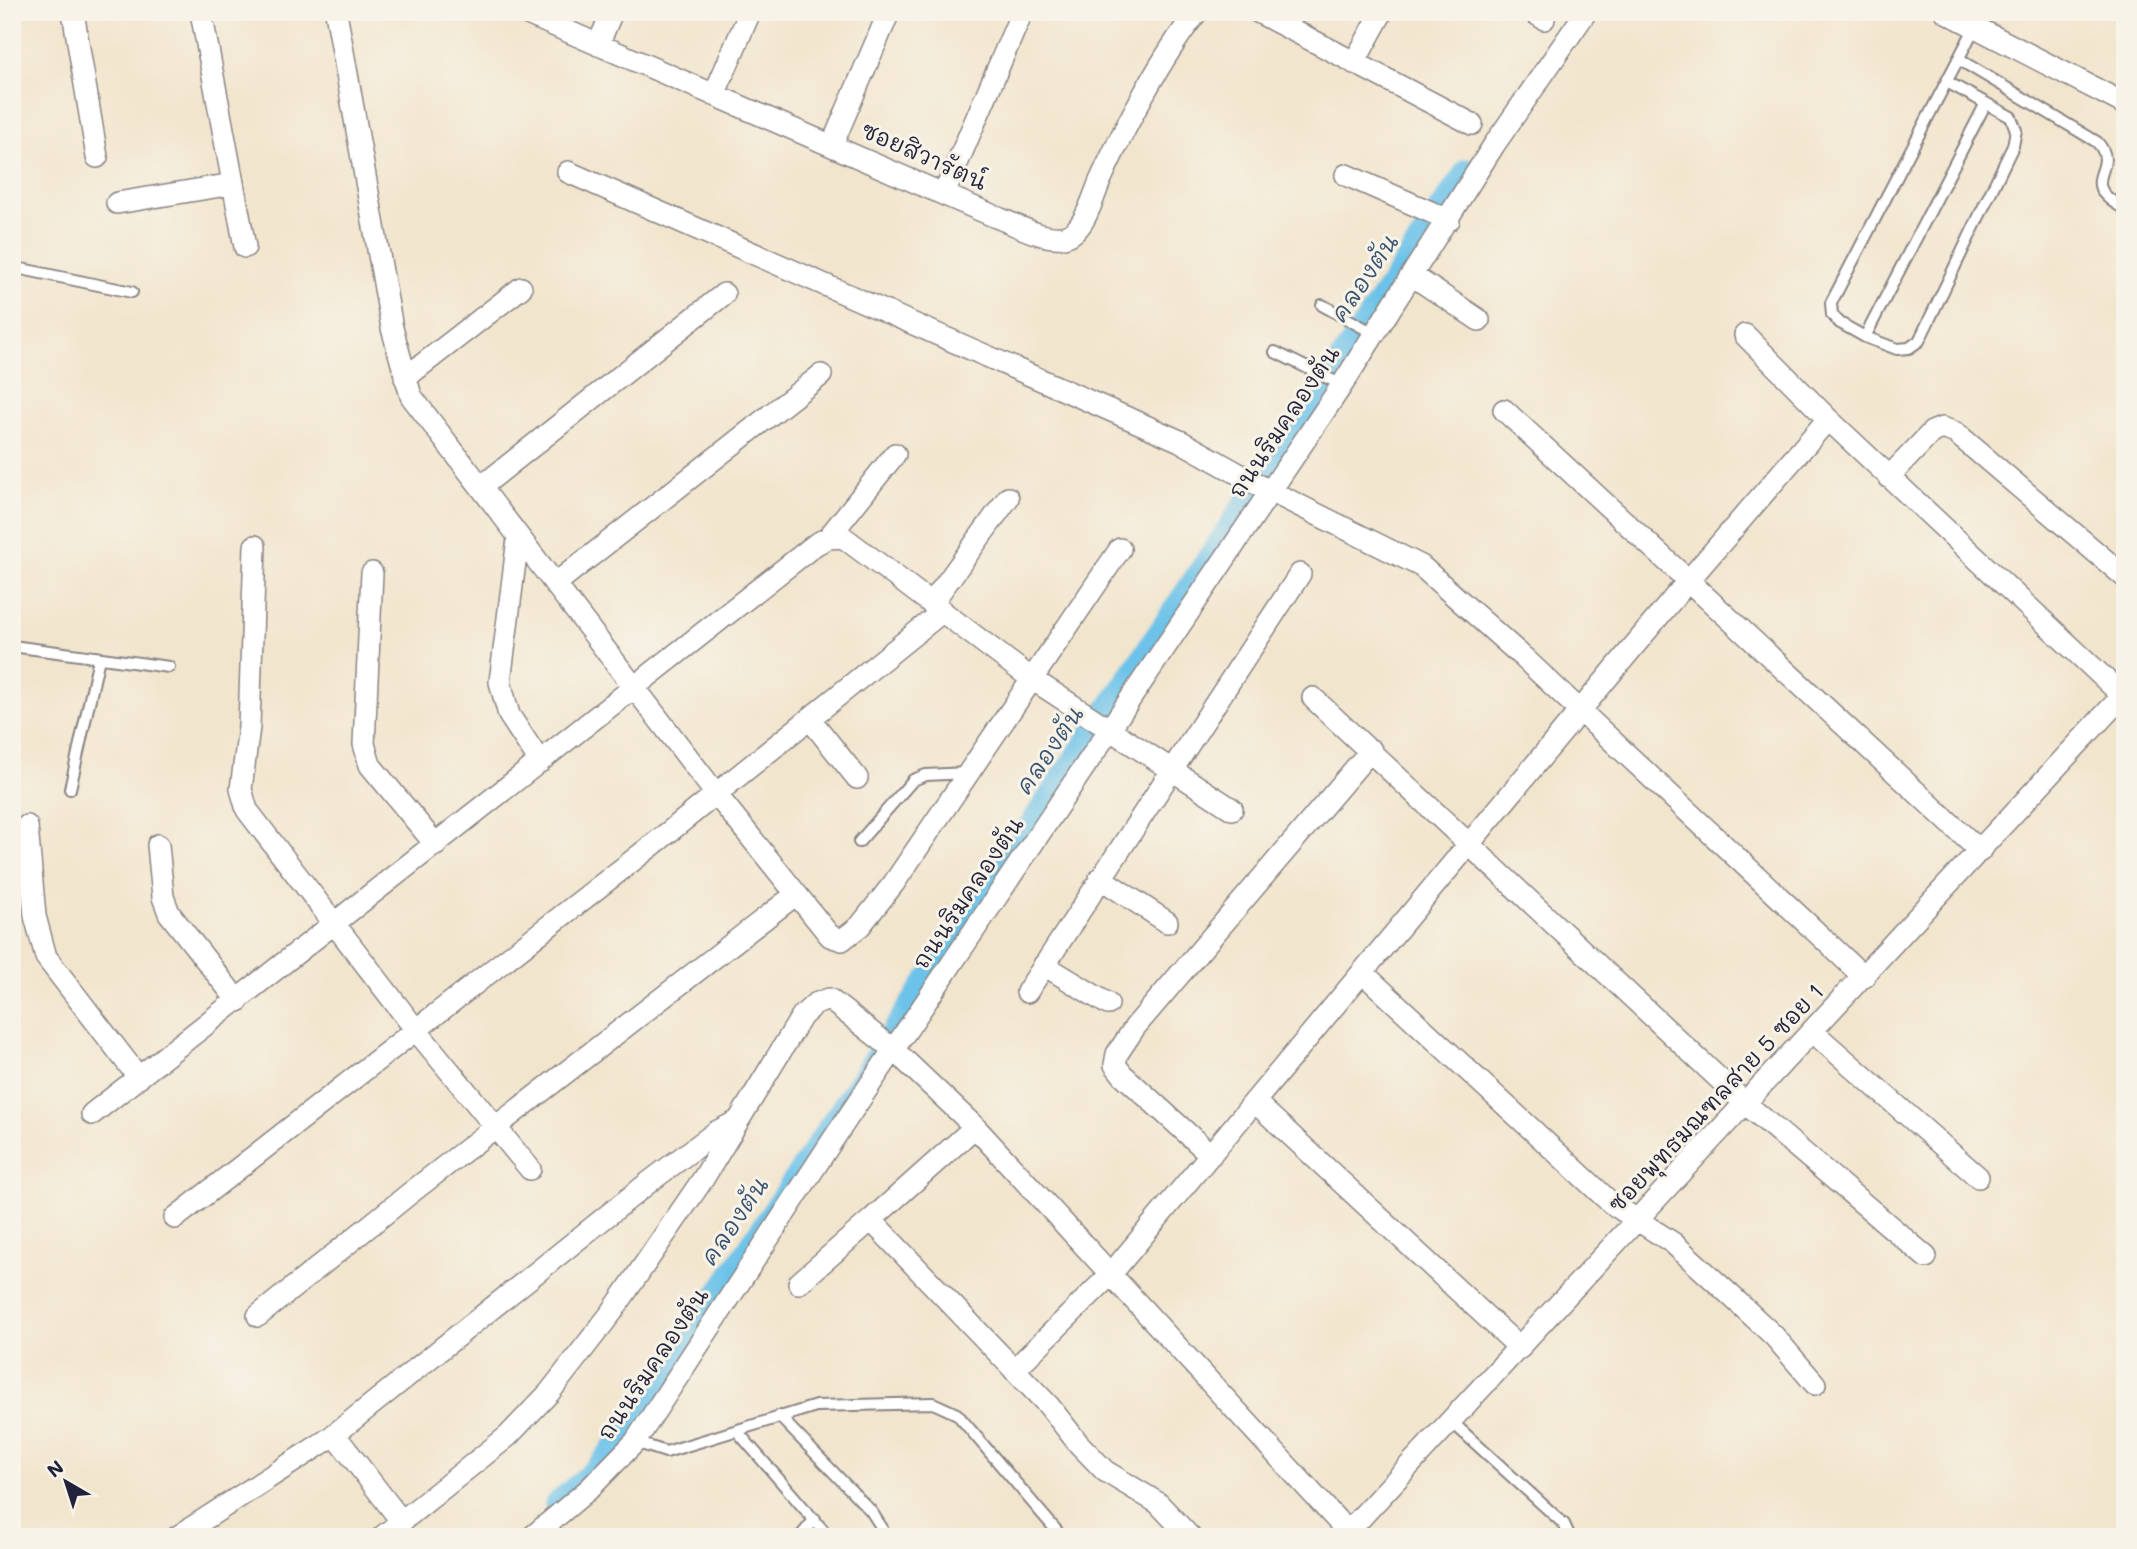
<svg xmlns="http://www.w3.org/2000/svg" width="2137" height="1549" font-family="Mali,'Playpen Sans Thai',sans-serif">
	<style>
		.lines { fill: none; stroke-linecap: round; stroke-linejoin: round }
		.canal { stroke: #6cc2e9; stroke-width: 23 }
		.lane-casing { stroke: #8a8484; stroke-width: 14 }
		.street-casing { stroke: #8a8484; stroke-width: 24 }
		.lane { stroke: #fff; stroke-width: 10 }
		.street { stroke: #fff; stroke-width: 21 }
		.labels { text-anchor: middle; stroke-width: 6; stroke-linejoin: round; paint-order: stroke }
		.street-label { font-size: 23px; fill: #22223b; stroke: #f7f3e8 }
		.water-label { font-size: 24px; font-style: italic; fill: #38526f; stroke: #f7f3e8 }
	</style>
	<rect width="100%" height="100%" fill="#f7f3e8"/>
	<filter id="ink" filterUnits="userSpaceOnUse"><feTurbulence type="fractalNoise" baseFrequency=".0143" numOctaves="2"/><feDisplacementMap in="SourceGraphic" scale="14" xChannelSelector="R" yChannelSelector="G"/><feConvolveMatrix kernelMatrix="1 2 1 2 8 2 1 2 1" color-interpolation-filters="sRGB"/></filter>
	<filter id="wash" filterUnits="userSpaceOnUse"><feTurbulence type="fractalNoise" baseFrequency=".00686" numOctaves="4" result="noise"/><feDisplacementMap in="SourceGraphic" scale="28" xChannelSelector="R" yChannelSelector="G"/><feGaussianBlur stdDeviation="1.57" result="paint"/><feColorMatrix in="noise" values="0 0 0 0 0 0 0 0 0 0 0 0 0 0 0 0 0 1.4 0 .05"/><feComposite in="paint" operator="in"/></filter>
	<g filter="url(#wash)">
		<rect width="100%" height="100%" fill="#f2e5cd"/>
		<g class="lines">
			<path class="canal" d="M556,1504L601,1464L630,1426L1467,170"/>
		</g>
	</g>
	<g filter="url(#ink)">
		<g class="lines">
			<g class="lane-casing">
				<path id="lane" d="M1958,59L2097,142C2123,170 2072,181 2125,209
					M1947,82L2011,117L2016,130L2013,146L1919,341L1909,348L1897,349L1865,337L1840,323L1832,315L1831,303L1975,27
					M12,267L132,292
					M1322,305L1375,334
					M1865,337L1986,103
					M1275,352L1342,385
					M12,646L169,667
					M70,789L99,658
					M859,842L913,780L926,775L967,773
					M779,1416L871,1511L882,1528L881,1537
					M1452,1422L1564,1524L1570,1537
					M737,1431L829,1537
					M635,1442L666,1452L816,1406L933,1403L957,1414L1062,1537
					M800,1537L815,1519"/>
			</g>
			<g class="street-casing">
				<path id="street" d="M73,12L97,157
					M201,12L245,247
					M336,12L392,328L411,396L716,794L830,936L842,940L860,926L894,883L1120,549
					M523,12L996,217C1015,224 1042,240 1063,237C1084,234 1093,197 1100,181C1124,128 1161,57 1197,12
					M1258,12L1472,124
					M1533,12L1544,19
					M1946,12L2125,104
					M598,45L612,12
					M1354,63L1382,12
					M714,95L750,12
					M832,145L889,12
					M568,172L1180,441L1262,487L1421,566L1524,658L1864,977
					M1346,175L1449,220
					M944,194L1022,12
					M117,203L233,184
					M1413,276L1479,320
					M1745,335L1828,419L2122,695
					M405,378L521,288
					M1504,410L1980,851
					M1889,477L1932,432L1942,428L1956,433L2125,577
					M481,487L724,294
					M518,538L500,682L509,715L540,762
					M828,538L895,454
					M255,546L249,727L241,789L247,810L416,1030L530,1169
					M372,573L364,744L370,765L436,845
					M555,584L821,375
					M932,603L1008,498
					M1313,698L1746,1104L1926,1257
					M810,719L857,778
					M27,826L35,916L46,957L139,1078
					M158,845L163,897L169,913L238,1001
					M1100,878L1167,922
					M1044,965L1108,1004
					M1363,973L1611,1203L1673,1243L1728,1293L1774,1336L1815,1384
					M1027,992L1300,574
					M1813,1032L1978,1177
					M1255,1102L1520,1348
					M92,1114L816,544L828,538L843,537L1032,679L1232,809
					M1211,1155L1123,1075L1115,1065L1117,1054L1135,1027L1371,750
					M175,1218L659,840L943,611
					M871,1220L975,1127
					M799,1283L871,1220L1049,1406L1078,1443L1105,1471L1158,1503L1190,1537
					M258,1316L409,1194L795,895
					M1014,1370L1111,1274L1688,581L1828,419
					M335,1435L402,1522
					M177,1537L330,1438L648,1183L716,1132L738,1121
					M382,1537L508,1436L549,1393L612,1312L703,1179L802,1016L815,1004L829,999L894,1050L975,1127L1348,1532
					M532,1537L589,1489L635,1442L834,1138L1342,385L1494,145L1586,12
					M1343,1537L2125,693"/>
			</g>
			<use href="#lane" class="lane"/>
			<use href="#street" class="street"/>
		</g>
	</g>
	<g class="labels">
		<g class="street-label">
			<text transform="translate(924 156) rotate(24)" y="8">ซอยสิวารัตน์</text>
			<text transform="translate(1284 422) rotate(-56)" y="8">ถนนริมคลองตัน</text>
			<text transform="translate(968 893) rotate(-56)" y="8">ถนนริมคลองตัน</text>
			<text transform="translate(1716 1098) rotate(-47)" y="8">ซอยพุทธมณฑลสาย 5 ซอย 1</text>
			<text transform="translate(653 1364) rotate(-56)" y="8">ถนนริมคลองตัน</text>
		</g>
		<g class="water-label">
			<text transform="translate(1365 278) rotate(-56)" y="8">คลองตัน</text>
			<text transform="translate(1050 750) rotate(-56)" y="8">คลองตัน</text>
			<text transform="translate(735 1221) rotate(-56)" y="8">คลองตัน</text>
		</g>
	</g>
	<rect width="2137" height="1549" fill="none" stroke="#f7f3e8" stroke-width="42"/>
	<g transform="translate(66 1482) rotate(321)" stroke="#f7f3e8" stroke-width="5" paint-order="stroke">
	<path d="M0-5L12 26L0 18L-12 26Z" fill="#22223b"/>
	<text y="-10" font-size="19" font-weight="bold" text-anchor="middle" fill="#22223b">N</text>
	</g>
</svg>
